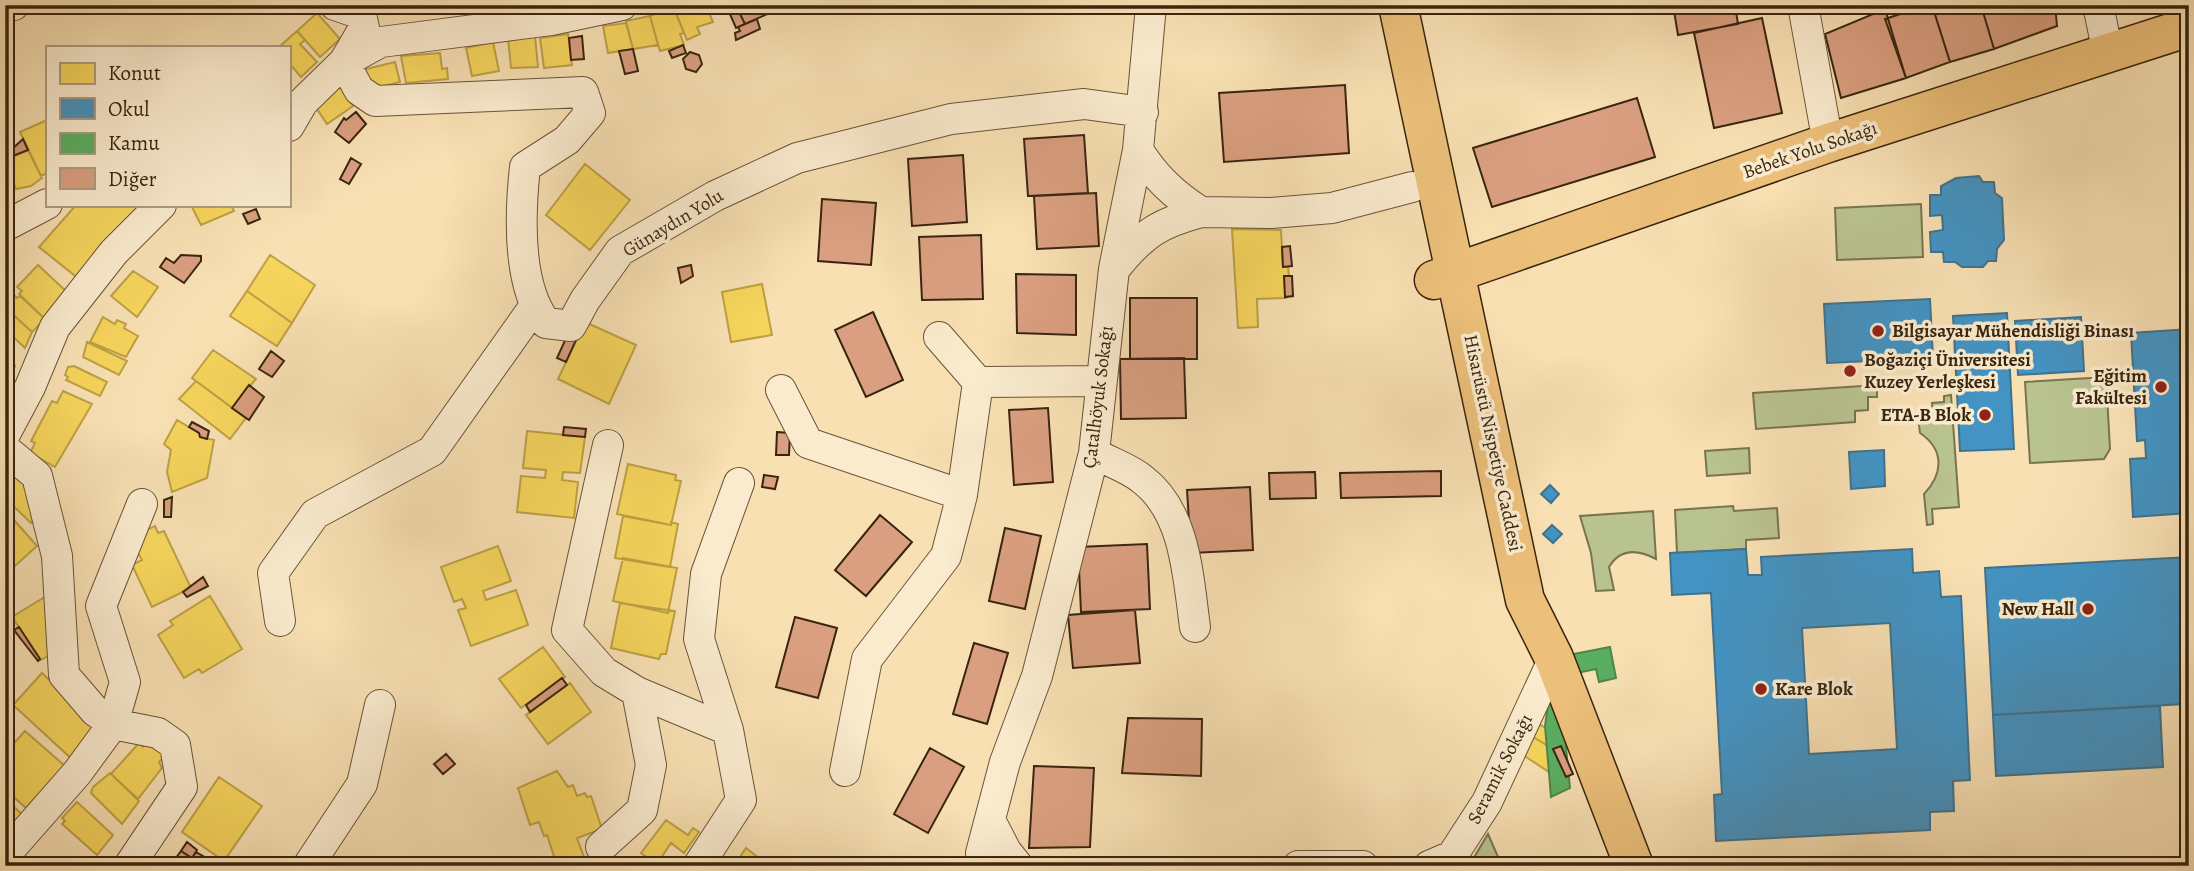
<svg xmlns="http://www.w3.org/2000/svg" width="2194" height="871" font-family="Alegreya,serif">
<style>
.green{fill:#b9c390;stroke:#797450;stroke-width:2}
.homes{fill:#f6d55c;stroke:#bda045;stroke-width:2}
.schools{fill:#4393c3;stroke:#40728d;stroke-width:2;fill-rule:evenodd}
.public{fill:#5aae61;stroke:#508548;stroke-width:2}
.building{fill:#da9f80;stroke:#39250f;stroke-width:2}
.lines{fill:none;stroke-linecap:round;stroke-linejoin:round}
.minor-casing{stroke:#695438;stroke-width:32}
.major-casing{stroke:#39250f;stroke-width:41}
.minor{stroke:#faebce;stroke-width:30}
.major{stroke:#ecc07a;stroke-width:38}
.poi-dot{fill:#8f2418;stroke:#faebce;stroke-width:2.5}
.labels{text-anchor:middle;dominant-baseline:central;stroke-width:7;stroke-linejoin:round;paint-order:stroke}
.street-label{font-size:19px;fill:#39250f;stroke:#faebce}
.poi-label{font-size:19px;font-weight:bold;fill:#39250f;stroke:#faebce;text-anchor:start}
</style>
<rect width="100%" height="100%" fill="#f8e0b3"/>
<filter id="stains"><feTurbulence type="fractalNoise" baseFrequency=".00286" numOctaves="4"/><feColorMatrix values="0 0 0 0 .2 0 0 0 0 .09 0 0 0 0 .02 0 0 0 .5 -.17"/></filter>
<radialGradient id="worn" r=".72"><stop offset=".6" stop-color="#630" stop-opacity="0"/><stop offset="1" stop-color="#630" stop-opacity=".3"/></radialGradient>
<!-- green -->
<path class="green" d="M1921,204L1923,257L1837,260L1835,208Z
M2106,377L2110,449L2104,459L2030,463L2025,382Z
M1877,385V397H1868V410L1855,411V422L1756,429L1753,393Z
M1951,395L1959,507L1932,509L1933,524L1927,525L1924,494C1943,474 1945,450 1920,433L1918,417L1933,416L1932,403L1944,402V396Z
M1749,448L1750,473L1707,476L1705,451Z
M1733,506L1734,511L1777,508L1779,538L1746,540V549L1677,553L1675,510Z
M1653,511L1656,559C1639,550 1621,547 1609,567L1614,590L1596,591L1591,553L1580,516Z
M1488,834L1502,866H1469Z"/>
<!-- homes -->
<path class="homes" d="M706,5L713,22L697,27L700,34L687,40L673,6Z
M673,6L684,33L680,34L684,45L660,51L650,16Z
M317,13L340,39L320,57L297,31Z
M650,16L658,45L633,49L626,21Z
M626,23L633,49L608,53L603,26Z
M297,31L305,40L300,44L317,62L301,77L289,63V47H279Z
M568,34L572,65L544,68L540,38Z
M535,36L538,67L511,68L508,38Z
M493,42L499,71L472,76L466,48Z
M440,53L442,69L447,68L448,79L406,83L401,56Z
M395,62L400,82L367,90L362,70Z
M340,84L353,106L327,124L313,103Z
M47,114V173L41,176L20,132L47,120Z
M28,150L42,178L31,186L16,189L5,160Z
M585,164L630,200L590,250L546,215Z
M76,205L141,207L79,279L39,247Z
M191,205H231L234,211L201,225Z
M1232,229L1281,230L1283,267H1288L1289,276H1284L1286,298L1257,299L1258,327L1238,328Z
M270,255L315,285L292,323L247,291Z
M38,265L68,293L45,319L19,294L22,291L17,287Z
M133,271L158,287L137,317L111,296Z
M762,284L772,335L731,342L722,292Z
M247,291L292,323L277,346L230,316Z
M14,295L17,298L20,296L45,319L32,332L5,307Z
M8,310L32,332L25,348L5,329V313Z
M103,317L115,324L117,320L126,324L124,328L138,336L126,357L90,342Z
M585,322L636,345L609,404L558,379Z
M87,342L127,361L119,375L83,357Z
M213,350L256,379L232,408L192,378Z
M5,355L15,366L9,381L5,379Z
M74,366L107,382L100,396L66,380L68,377L65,375L68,367Z
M196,381L246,418L230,439L179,399Z
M63,391L92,404L55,467L30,453L35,443L31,441L52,401L57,403Z
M177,420L199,433L200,437L214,440L207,478L172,492L167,472L171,450L164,444Z
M527,431L585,437L580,473L563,472L562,480L578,482L574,518L517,512L521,476L545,478L546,470L523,468Z
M628,464L676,475L675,480L681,481L671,525L617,514Z
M8,469L37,496L44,509L31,523L5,498V472Z
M7,512L37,546L5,575V513Z
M623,516L671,525V522L678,524L670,567L615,558Z
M155,526L158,533L164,531L191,588L152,607L132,565L142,560L134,546L142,532Z
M498,546L511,581L483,591L486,600L516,590L528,625L471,646L458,610L466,608L462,599L454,602L441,567Z
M623,558L677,568L668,613L613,601Z
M48,595L58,650L41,660L12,617Z
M210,596L242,649L202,673L199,669L184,678L158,635L173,625L170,621Z
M620,603L675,611L666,654H661L659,659L611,648Z
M543,647L565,677L521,708L499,679Z
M42,673L103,730L74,761L13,705Z
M570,683L591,712L548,744L526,715Z
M1534,721L1554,733L1559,746L1553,749L1530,735Z
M25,731L65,766L26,808L5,789V753Z
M1530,735L1553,749L1561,766L1555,776L1520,753Z
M152,737L168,753L159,762L162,768L138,799L111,774L139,743L143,747Z
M557,771L568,787L573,785L577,796L585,793L587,797L591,796L602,829L577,838L587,865L584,866H557L547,835L544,836L539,822L530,825L518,788Z
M110,773L139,801L122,824L91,793L93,787Z
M219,777L262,806L224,861L182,832Z
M5,799L23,815L5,835Z
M77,802L113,835L97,855L62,824L65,821L62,818Z
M666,820L688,835L693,828L699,832L684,853L671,843L657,864L641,853Z
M746,848L769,866H734Z"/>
<!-- schools -->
<path class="schools" d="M1979,176L1983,182H1994L1995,193L2002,198L2004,240L1997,249L1996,261H1988L1983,267H1962L1955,262H1944L1943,252H1931L1930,232L1943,230L1942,215L1930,216V195H1941V186L1956,178Z
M1930,299L1933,358L1827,363L1824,304Z
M2007,313L2014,449L1960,451L1953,316Z
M2081,317L2084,371L2018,375L2015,321Z
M2189,329V513L2133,517L2130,459L2146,458L2145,440L2137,441L2131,333Z
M1884,450L1885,486L1851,489L1849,452Z
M1550,485L1559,494L1551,503L1541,494Z
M1552,525L1562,534L1553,543L1543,534Z
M1746,549L1748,575H1762L1761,557L1912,549L1913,573L1939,571L1941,597L1961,596L1970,780L1953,781L1954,811L1930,812V830L1716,841L1714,795L1722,794L1711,593L1672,595L1670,553ZM1890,623L1897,749L1809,754L1802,628Z
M2189,557V650L2181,651L2184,704L1993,715L1985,568Z
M2160,706L2163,767L1996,776L1993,715Z"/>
<!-- public -->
<path class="public" d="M1610,647L1616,678L1599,682L1596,669L1572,674L1564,727L1570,788L1551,797L1545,726L1552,677L1543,660Z"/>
<!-- building -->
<path class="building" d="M741,5L743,11L739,12L745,24L736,28L729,12L731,6Z
M751,5H771L774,11L745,24L739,12Z
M1673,5H1735L1738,24L1678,35Z
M1928,5H1932L1950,62L1906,78L1885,19Z
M1932,5H1981L1994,49L1950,62Z
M1981,5H2055L2057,26L1994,49Z
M1885,9L1906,78L1841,98L1825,34Z
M1762,18L1782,113L1714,128L1694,33Z
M757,19L760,29L736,40L735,33L740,31L738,27Z
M582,36L584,59L571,60L569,38Z
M683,45L686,53L672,58L669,51Z
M633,49L638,71L625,74L619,51Z
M690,52L699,55L702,64L696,72L686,69L683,59Z
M1345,85L1349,153L1224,162L1219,93Z
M1637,98L1655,157L1492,207L1473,148Z
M356,112L366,124L349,143L335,132L344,118L346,120Z
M1084,135L1088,193L1028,196L1024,139Z
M23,139L28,150L13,156L10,151Z
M963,155L967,222L912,226L908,159Z
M351,158L361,164L349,184L340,179Z
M1096,193L1099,246L1037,249L1034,196Z
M822,199L876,203L871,265L818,261Z
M256,209L260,219L248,224L243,214Z
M981,235L983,299L922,300L919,237Z
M1290,246L1292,266L1283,267L1282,247Z
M181,255L201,256V261L184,283L160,267L166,258L174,263Z
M691,265L693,276L681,283L678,268Z
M1016,274L1076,275V335L1017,333Z
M1284,276H1292L1293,296L1285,297Z
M1130,298H1197V359H1130Z
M873,312L903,380L866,397L835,330Z
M573,323L582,327L566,362L557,358Z
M271,351L284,361L272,377L259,369Z
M1184,358L1186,418L1121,419L1120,359Z
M249,385L264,397L249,420L232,408Z
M1048,408L1053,482L1014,485L1009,410Z
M192,422L209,431L207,439L200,437L199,433L189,427Z
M564,427L586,429L585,437L563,435Z
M777,432L790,433L789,455H776Z
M1441,471V496L1341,498L1340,473Z
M1315,472L1316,498L1270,499L1269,473Z
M764,475L778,477L775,489L762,487Z
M1250,487L1253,550L1191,553L1187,490Z
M172,497L171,517H164V500Z
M880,515L912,542L866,596L835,570Z
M1005,528L1041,536L1025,609L989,601Z
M1147,544L1150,609L1081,612L1078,547Z
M203,577L208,586L187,597L183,592Z
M1135,610L1140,663L1073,668L1068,615Z
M795,617L837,628L818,698L776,687Z
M19,627L40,659L38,661L14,630Z
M974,643L1008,653L987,724L953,714Z
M562,678L567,685L530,712L526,705Z
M1128,718L1202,719L1201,776L1122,773Z
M1561,746L1573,774L1566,777L1553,749Z
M930,748L964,767L928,833L894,814Z
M446,754L455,764L443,774L434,764Z
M1034,766L1094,768L1090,847L1029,848Z
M187,842L197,850L192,858L181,851Z
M181,851L192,858L196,852L213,862L198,866L188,859L184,866H170Z"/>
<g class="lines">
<defs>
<path id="minor" d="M335,5L361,14L364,28L344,62L359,90L375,101L583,92L590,113L567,140L525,167C520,213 517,285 546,323L571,326L585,300L620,251L715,196L797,158L951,119L1084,104L1143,112
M1803,5L1828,143
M2098,5L2108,53
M5,7L14,5
M289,126L303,102L344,62L381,42L551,20L622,5
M1201,212L1271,213L1332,208L1412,187
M5,226L47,204
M1117,266C1144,233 1160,223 1201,212C1174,195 1155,177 1138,150
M939,337L978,382
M781,390L808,443L962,495
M5,434L30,387L55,327L114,252L161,205
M608,445L567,630L604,672L637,692L728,730
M5,449L37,476L57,556L64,675L95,711L113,724L158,733L175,745L182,787L129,866
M1094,453C1109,462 1129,468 1142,479C1186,512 1188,577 1195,627
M280,621L273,573L315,514L432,451L534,307
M845,771L867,659L946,556L962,495L978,382L1100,381
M990,820L1006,851L1018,866
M601,847L642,810L651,765L637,692
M5,855L77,773L113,724L125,682L101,606L142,504
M308,866L362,784L380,705
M698,866L741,800L728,730L699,639L706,574L739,483
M986,866L981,853L1005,762L1037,676L1094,453L1114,269L1138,150L1151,5
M1298,866H1363
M1429,866L1452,856L1487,802L1554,658"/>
<path id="major" d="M1398,5L1525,600L1554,658L1634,866
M1434,280L1828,143L2189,27"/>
</defs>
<!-- minor casing -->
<use href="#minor" class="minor-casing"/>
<!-- major casing -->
<use href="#major" class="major-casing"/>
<!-- minor -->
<use href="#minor" class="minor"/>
<!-- major -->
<use href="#major" class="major"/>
</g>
<!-- markers -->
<g class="poi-dot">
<circle cx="1878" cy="331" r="7"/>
<circle cx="1850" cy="371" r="7"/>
<circle cx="2161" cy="387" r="7"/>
<circle cx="1985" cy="415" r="7"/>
<circle cx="2088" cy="609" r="7"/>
<circle cx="1761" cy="689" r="7"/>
</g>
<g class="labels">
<!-- street labels -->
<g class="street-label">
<text transform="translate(1810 150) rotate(-19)">Bebek Yolu Sokağı</text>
<text transform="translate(673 223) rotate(-31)">Günaydın Yolu</text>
<text transform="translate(1098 397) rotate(-83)">Çatalhöyuk Sokağı</text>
<text transform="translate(1493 443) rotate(78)">Hisarüstü Nispetiye Caddesi</text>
<text transform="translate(1500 769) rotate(-63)">Seramik Sokağı</text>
</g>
<!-- poi labels -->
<g class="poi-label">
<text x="1892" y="331">Bilgisayar Mühendisliği Binası</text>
<text x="1864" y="360">Boğaziçi Üniversitesi<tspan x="1864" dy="22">Kuzey Yerleşkesi</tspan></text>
<text x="2147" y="376" text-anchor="end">Eğitim<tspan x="2147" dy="22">Fakültesi</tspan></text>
<text x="1971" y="415" text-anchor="end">ETA-B Blok</text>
<text x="2074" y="609" text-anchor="end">New Hall</text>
<text x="1775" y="689">Kare Blok</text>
</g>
</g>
<!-- margin -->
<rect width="2194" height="871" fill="none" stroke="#f8e0b3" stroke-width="28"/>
<rect x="7" y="7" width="2180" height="857" fill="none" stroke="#39250f" stroke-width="3.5"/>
<rect x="14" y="14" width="2166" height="843" fill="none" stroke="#39250f" stroke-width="2"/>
<!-- legend -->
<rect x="46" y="46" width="245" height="161" fill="#faebce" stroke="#ad9c82" stroke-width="2"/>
<rect x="60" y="63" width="35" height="21" fill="#f6d55c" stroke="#ad9c82" stroke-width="2"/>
<text x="108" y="80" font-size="21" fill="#39250f">Konut</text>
<rect x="60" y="98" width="35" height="21" fill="#4393c3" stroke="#ad9c82" stroke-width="2"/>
<text x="108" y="116" font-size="21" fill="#39250f">Okul</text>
<rect x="60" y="133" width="35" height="21" fill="#5aae61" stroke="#ad9c82" stroke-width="2"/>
<text x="108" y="150" font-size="21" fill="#39250f">Kamu</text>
<rect x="60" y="168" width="35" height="21" fill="#da9f80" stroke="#ad9c82" stroke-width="2"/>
<text x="108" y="186" font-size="21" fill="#39250f">Diğer</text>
<rect width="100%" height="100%" filter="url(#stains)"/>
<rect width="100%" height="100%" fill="url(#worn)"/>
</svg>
